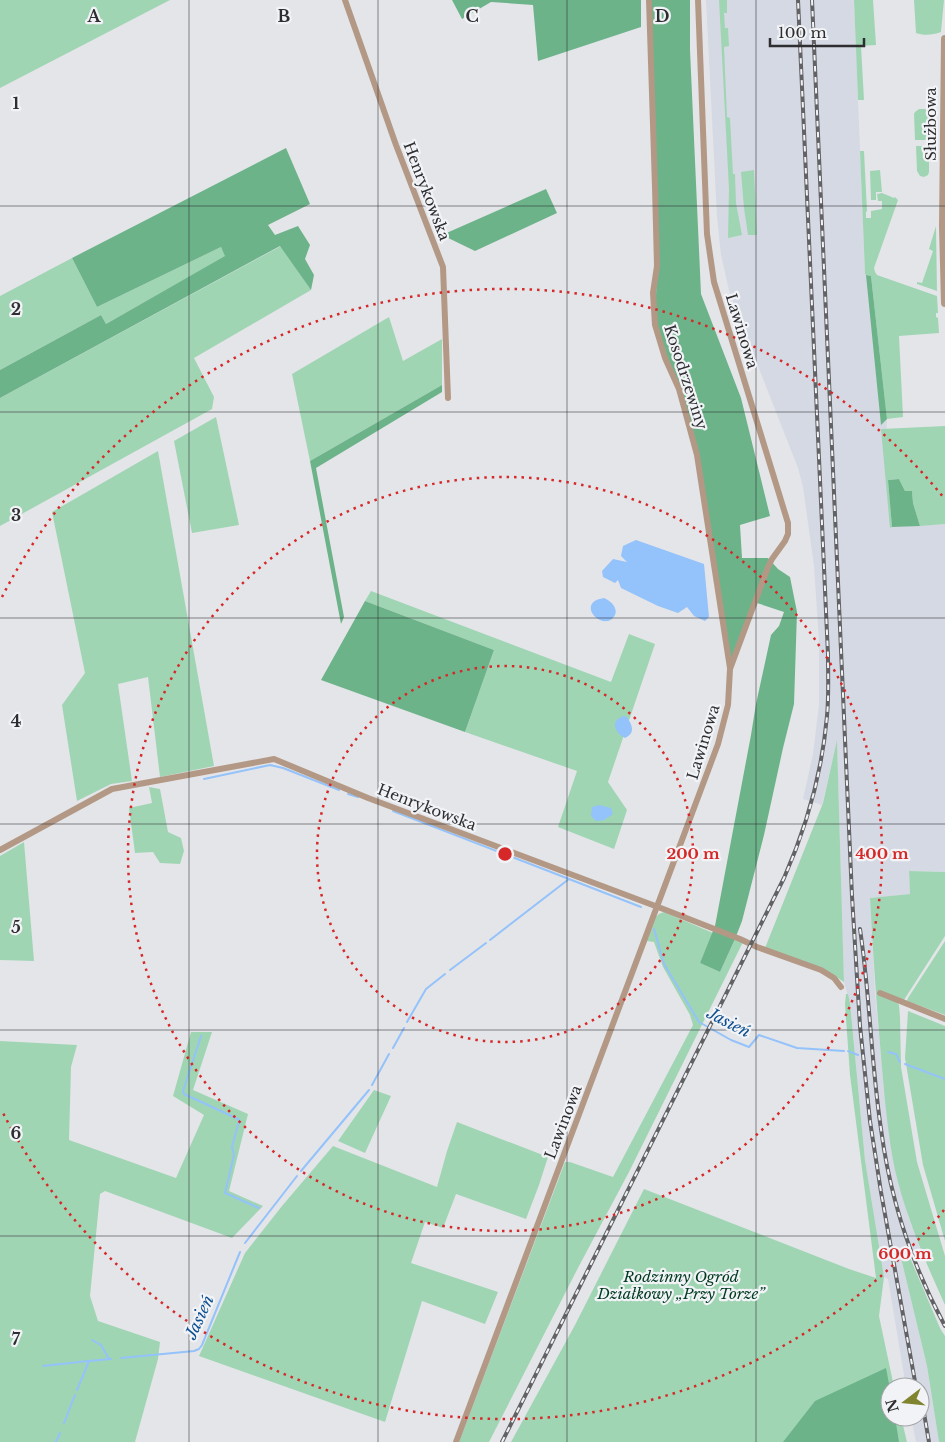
<svg xmlns="http://www.w3.org/2000/svg" width="945" height="1442" font-family="'Libre Baskerville',serif">
<style>
.built{fill:#d5d9e3}
.green{fill:#a0d5b4}
.forest{fill:#6cb389}
.water{fill:#94c2fa}
.lines{fill:none;stroke-linecap:round;stroke-linejoin:round}
.stream{stroke:#94c2fa;stroke-width:2}
.minor{stroke:#b39985;stroke-width:6}
.tertiary{stroke:#b39985;stroke-width:8}
.rail-casing{stroke:#626265;stroke-width:4}
.rail{stroke:#f1f3f6;stroke-width:2;stroke-dasharray:5.5;stroke-linecap:butt}
.grid{fill:none;stroke:#2e2e30;stroke-width:1;stroke-opacity:0.55}
.ring{fill:none;stroke:#d62828;stroke-width:2.5;stroke-dasharray:2.5 5}
.labels{text-anchor:middle;dominant-baseline:central;stroke-width:4.5;stroke-linejoin:round;paint-order:stroke}
.street-label{font-size:15px;fill:#2e2e30;stroke:#f1f3f6}
.park-label{font-size:15px;font-style:italic;fill:#003a20;stroke:#f1f3f6}
.water-label{font-size:16px;font-style:italic;fill:#0e4f90;stroke:#f1f3f6}
.grid-label{font-size:16px;text-anchor:middle;font-weight:bold;fill:#2e2e30;stroke:#f1f3f6;stroke-width:4.5;stroke-linejoin:round;paint-order:stroke}
.centre{fill:#d62828;stroke:#f1f3f6;stroke-width:2.5}
.ring-label{font-size:15px;text-anchor:middle;font-weight:bold;fill:#d62828;stroke:#f1f3f6;stroke-width:4.5;stroke-linejoin:round;paint-order:stroke}
</style>
<rect width="100%" height="100%" fill="#e4e5e9"/>
<!-- built -->
<path class="built" d="M706,0H854L865,274L870,278L887,419L886,438L892,527L945,524V872L909,871L910,894L870,898L875,992L884,1090L908,1216L920,1248L901,1258L927,1366L939,1442H916L911,1417H920V1387H906L888,1279L884,1277L865,1160L850,1003L844,982L837,742L822,805L803,799L813,754L819,705V641L814,566L803,487L798,468L736,310L729,290L721,255L717,217Z"/>
<!-- green -->
<path class="green" d="M0,0H170L0,88Z
M719,0H727V13H724L725,28H728L729,46L724,47L727,117L730,118L733,174H735L736,203L742,235L728,238L729,189Z
M854,0H873L876,45L861,46L864,100H858Z
M914,0H944L941,32C933,35 924,36 916,33Z
M919,109H925L929,112V140H915L914,114L915,112Z
M916,146H929V172L928,175L924,177L920,176L917,171Z
M860,151H864L867,211L866,212V218H871V211L882,209V201H878L877,194L882,193L894,198L895,197L898,200L874,268L875,272L877,275L937,296L938,313H936V317L938,318L939,333L899,336L903,417L887,419L871,276L866,275L865,274Z
M754,170L757,235H748L744,208L741,172Z
M880,170L882,192H876V200H871L870,171Z
M936,226L937,291L917,284V282L922,283L933,251L929,249Z
M281,246L311,290L194,358L214,397L212,409L0,526V398Z
M221,247L226,256L106,324L101,315L0,370V296L72,258L97,307Z
M389,317L403,361L442,339V385L310,461L292,374Z
M216,417L239,525L192,533L174,441Z
M945,426V524L920,526L913,503L912,491H905L899,479L888,480L892,527L890,528L881,429Z
M158,451L214,766L160,777L148,677L118,684L132,781L111,784L77,801L62,705L85,673L52,512Z
M371,591L611,682L629,634L655,644L608,782L627,810L614,849L558,827L577,771L465,732L494,650L365,601Z
M837,740L844,982L822,968L765,948L823,803Z
M149,787L160,789L168,832L181,838L184,851L180,864L160,863L153,852L135,853L129,808L152,803Z
M24,842L34,961L0,960V856Z
M909,871L945,872V936L902,1003L896,1001L899,1005L900,1017L901,1067L917,1162L945,1256V1305C925,1261 906,1217 895,1170C888,1136 885,1102 882,1068C877,1012 873,955 870,898L910,894Z
M664,912L713,933L700,963L720,972L735,939L743,942L629,1172L579,1266L489,1442H459L565,1162H570L613,1177L693,1025L690,1015L663,967L654,942L647,941L656,917L659,914Z
M945,941V1015L907,1001L908,998Z
M846,994H848L850,1003L865,1160L884,1277L879,1316L894,1387H890V1417H901L907,1442H511L575,1325L644,1189L849,1269L876,1278L850,1075L845,1004Z
M908,1011L945,1026V1241L923,1165L905,1058Z
M191,1032H212L193,1090L248,1114L229,1191L263,1206L232,1238L105,1191L100,1194L90,1296L98,1321L160,1342L158,1359L135,1442H0V1041L77,1045L71,1067L69,1140L176,1178L204,1115L173,1096Z
M374,1090L391,1096L365,1153L338,1141Z
M457,1122L548,1157L539,1185L526,1219L456,1194L443,1228L425,1222L411,1263L498,1292L485,1324L422,1301L385,1422L199,1356L245,1253L282,1206L333,1146L437,1187L447,1151Z
M908,1253L940,1328L945,1336V1442H939L927,1366L901,1258Z"/>
<!-- forest -->
<path class="forest" d="M452,0H641V27L538,61L533,5L491,2L462,19Z
M649,0H690V50L701,294L741,398L770,516L740,525L742,558H768L778,569L790,577L797,612L794,704L783,748L764,835L742,921L735,939L720,972L700,963L715,926L751,735L756,704L771,635L779,626L784,612L754,602L730,669L697,455L679,389L655,325L657,266Z
M286,148L310,204L268,225L275,235L298,226L310,245L305,259L314,275L311,290L280,246L0,398V370L101,315L106,324L225,256L221,247L97,307L72,258Z
M546,189L557,213L475,251L442,235Z
M866,275L871,276L887,419L881,425Z
M442,385V392L316,468L344,617L341,624L310,461Z
M899,479L905,491H912L913,503L920,526L892,527L888,480Z
M365,601L494,650L465,732L321,680Z
M886,1368L890,1389V1417H895L899,1442H783L815,1401Z"/>
<!-- water -->
<path class="water" d="M636,540L704,564L709,617L705,621L694,616L687,607L678,613L658,606L621,588L618,580L615,583L603,577L602,571L613,559L627,562L621,556L623,546Z
M604,598C612,601 621,611 612,619C599,629 576,602 604,598Z
M624,716L627,717C632,725 636,733 625,738C615,733 609,721 624,716Z
M599,805L611,808L613,814L604,820L596,821L591,816L592,807Z"/>
<g class="lines">
<!-- stream -->
<path class="stream" d="M204,779L270,765L283,768L339,790
M348,794L358,797
M393,811L569,879
M654,929L664,964L699,1022L731,1040L749,1047L759,1035L797,1048L844,1051
M490,940L569,879L641,907
M450,970L486,943
M407,1022L426,989L445,974
M201,1036L183,1091L184,1094L238,1119L239,1121L232,1147L234,1155L225,1193L259,1208
M393,1048L404,1028
M848,1051L858,1055
M888,1052L896,1054L900,1062
M905,1064L945,1079
M372,1085L389,1054
M301,1171L369,1090
M245,1243L297,1176
M92,1340L101,1345L109,1359
M121,1358L194,1351L199,1349L202,1345L240,1252
M43,1366L88,1361
M77,1390L89,1361L111,1359
M64,1423L75,1395
M56,1442L60,1433"/>
<!-- minor -->
<path class="minor" d="M345,0L396,145L443,267L448,398
M649,0L655,187L657,266L653,293L655,325L665,358L679,389L697,455L730,668
M0,850L112,789L274,759L368,798L666,910L740,939L757,947L821,970L834,978L841,987
M880,993L945,1019
M456,1442L718,744L728,705L730,669L768,567L772,559L785,541L788,534V523L714,282L707,234L698,0"/>
<!-- tertiary -->
<path class="tertiary" d="M945,39L943,226L945,303"/>
<defs>
<path id="rail" d="M812,0L852,896L860,1026L870,1121L881,1192L916,1387
M860,929C870,995 871,1063 881,1129C890,1198 912,1265 945,1326
M920,1390L929,1442
M502,1442L784,878C807,826 822,773 827,716C829,695 828,675 828,655L798,0"/>
</defs>
<!-- rail casing -->
<use href="#rail" class="rail-casing"/>
<!-- rail -->
<use href="#rail" class="rail"/>
</g>
<!-- grid -->
<path class="grid" d="M189,0V1442M378,0V1442M567,0V1442M756,0V1442M0,206H945M0,412H945M0,618H945M0,824H945M0,1030H945M0,1236H945"/>
<!-- distance rings -->
<g class="ring">
<circle cx="505" cy="854" r="188"/>
<circle cx="505" cy="854" r="377"/>
<path d="M944 1210A565 565 0 0 1 2 1111M2 597A565 565 0 0 1 944 498"/>
</g>
<g class="labels">
<!-- street labels -->
<g class="street-label">
<text transform="translate(930 124) rotate(-90)">Służbowa</text>
<text transform="translate(427 191) rotate(69)">Henrykowska</text>
<text transform="translate(742 331) rotate(73)">Lawinowa</text>
<text transform="translate(686 377) rotate(72)">Kosodrzewiny</text>
<text transform="translate(703 742) rotate(-73)">Lawinowa</text>
<text transform="translate(427 807) rotate(21)">Henrykowska</text>
<text transform="translate(563 1122) rotate(-69)">Lawinowa</text>
</g>
<!-- park labels -->
<g class="park-label">
<text x="681" y="1276">Rodzinny Ogród<tspan x="681" dy="17">Działkowy „Przy Torze”</tspan></text>
</g>
<!-- water labels -->
<g class="water-label">
<text transform="translate(729 1022) rotate(27)">Jasień</text>
<text transform="translate(199 1317) rotate(-65)">Jasień</text>
</g>
</g>
<g class="grid-label">
<text x="94" y="22">A</text>
<text x="284" y="22">B</text>
<text x="472" y="22">C</text>
<text x="662" y="22">D</text>
<text x="16" y="109">1</text>
<text x="16" y="315">2</text>
<text x="16" y="521">3</text>
<text x="16" y="727">4</text>
<text x="16" y="933">5</text>
<text x="16" y="1139">6</text>
<text x="16" y="1345">7</text>
</g>
<circle cx="505" cy="854" r="8" class="centre"/>
<g class="ring-label">
<text x="693" y="859">200 m</text>
<text x="882" y="859">400 m</text>
<text x="905" y="1259">600 m</text>
</g>
<!-- north arrow -->
<g transform="translate(905 1402) rotate(254)"><circle r="24" fill="#f1f3f6" stroke="#a3a4a7"/>
<path d="M0-4L9 19L0 12L-9 19Z" fill="#81842e"/>
<text y="-8" font-size="14" font-weight="bold" text-anchor="middle" fill="#2e2e30">N</text>
</g>
<!-- scale -->
<path d="M770 38v8h94v-8" fill="none" stroke="#2e2e30" stroke-width="2.5"/>
<text x="778" y="38" font-size="15" fill="#2e2e30" stroke="#f1f3f6" stroke-width="4" paint-order="stroke">100 m</text>
</svg>
